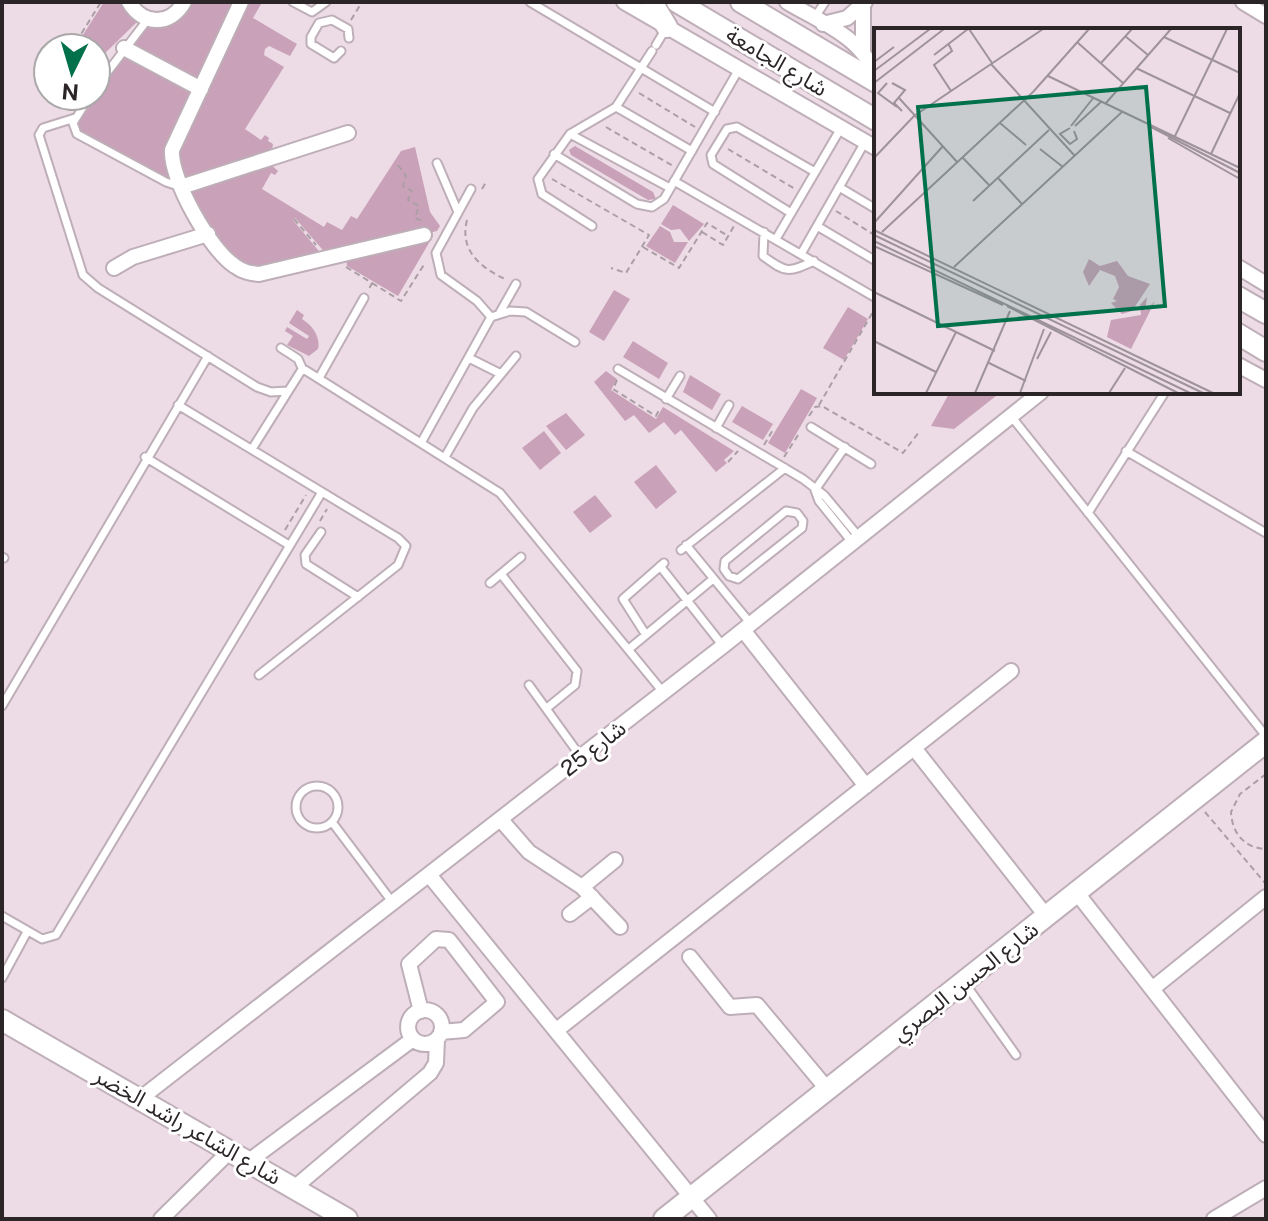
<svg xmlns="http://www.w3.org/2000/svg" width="1268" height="1221" font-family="'Public Sans','Noto Sans Arabic',sans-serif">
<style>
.green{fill:#c9a1b9}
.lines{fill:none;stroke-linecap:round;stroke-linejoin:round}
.lane-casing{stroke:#beaeb7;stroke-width:11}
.street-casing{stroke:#beaeb7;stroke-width:18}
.secondary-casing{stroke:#beaeb7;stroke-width:24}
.path{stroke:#ab9ea5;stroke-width:2;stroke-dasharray:6 4;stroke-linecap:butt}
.lane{stroke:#fff;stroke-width:7}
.street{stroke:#fff;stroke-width:14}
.secondary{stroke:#fff;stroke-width:20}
.labels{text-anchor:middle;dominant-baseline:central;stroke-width:6;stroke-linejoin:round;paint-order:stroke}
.street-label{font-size:22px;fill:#2b2528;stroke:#fff}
.inset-road{fill:none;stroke:#9f939a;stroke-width:2}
.view{fill:#00714b;fill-opacity:0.15;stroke:#00714b;stroke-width:4}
.inset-edge{fill:none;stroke:#2b2528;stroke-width:4}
</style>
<rect width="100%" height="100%" fill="#eddce6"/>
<!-- green -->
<path class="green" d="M104,2H127L141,18L99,59L96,58V48L79,41Z
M186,2H239L199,81L133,50L132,43L152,21Z
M244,2L261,4L253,18L297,44L290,56L269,46L265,49L264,55L284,67L245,129L261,140L265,135L269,138L268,141L273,144L271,155L184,182L176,147Z
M126,52L194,93L168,181L75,128Z
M575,146L653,192L656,199L648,200L571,155L569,150Z
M415,147L430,212L440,226L437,231L328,256L295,218L293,220L323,256L252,271L217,244L189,191L268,162L278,171L275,175L271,173L262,189L324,227L327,222L342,230L351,216L357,219L401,151Z
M673,205L704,224L689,241L680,229L671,230L661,224Z
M660,226L670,232L674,242H688L675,263L646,246Z
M433,236L398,296L347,266L346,256Z
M614,290L630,299L604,341L589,332Z
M848,307L868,319L844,360L823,348Z
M297,310L304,315L302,319C312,325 321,337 318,349L309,356L287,345L293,336L285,331L287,327L307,339L309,336L289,323Z
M633,341L668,363L659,379L623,357Z
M606,371L617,379L611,390L656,419L663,407L734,451L724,460L727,463L716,472L681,430L675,435L664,422L649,433L634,415L625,421L594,382Z
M690,375L721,394L712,410L683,392Z
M801,389L817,398L785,453L768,443Z
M950,392H1001L954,429L931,426Z
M742,406L773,424L763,440L732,422Z
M566,413L585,435L566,450L546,426Z
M544,431L561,453L540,470L522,448Z
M656,465L677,492L656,509L634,482Z
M595,495L612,516L590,533L573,512Z"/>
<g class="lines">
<defs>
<path id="lane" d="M293,2L312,12L326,2
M530,2L715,112
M815,17L825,2
M656,45L665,30
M341,51L334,58L311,44V37L319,23L332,20L348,29L349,38
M96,65L106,72
M96,87L148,19
M90,96L73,123L77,134L166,182L181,187
M616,107L692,151
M75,118L43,128L39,135L83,275L98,288L257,387L271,392L287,391
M570,134L670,188
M554,154L637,204L652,207L664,199L739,69
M437,163L458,212
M674,181L876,298
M839,187L876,209
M471,189L436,253L441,275L477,301L491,317L510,311L526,312L575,342
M791,213L713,164L711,155L727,129L737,127L815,172
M592,226L542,194L538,179L570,134L616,107L652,51
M817,226L876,261
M764,232L763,256C786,273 788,273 814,261
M776,239L841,128
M801,254L865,142
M499,314L516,284
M281,348L298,359L303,370
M469,358L501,374
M618,369L803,479L824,495L859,537
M319,378L364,298
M666,399L680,376
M178,405L398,538L406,546L398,565L259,675
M1011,416L1266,736
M811,427L871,464
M716,428L729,405
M421,443L491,317
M252,449L301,371L305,370L500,493L663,692
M1126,451L1266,533
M145,457L289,545
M445,457L473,408L516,356
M815,490L819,501L852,542
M815,490L845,447
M786,511L797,513L803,521L802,528L738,579L729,576L724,569L725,561Z
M1088,513L1165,392
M321,532L305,555L306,564L358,597
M686,545L751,624
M681,550L785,468
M2,557L4,558
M660,566L723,646
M501,574L577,671L575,685L547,708
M490,583L521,557
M646,635L623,599L664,563
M629,649L713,579
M529,685L581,757
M2,706L208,356
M296 807a21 21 0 1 1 42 0a21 21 0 1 1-42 0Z
M332,822L393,903
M2,916L42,939L56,935L322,492
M2,978L27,932
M964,982L1016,1055"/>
<path id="street" d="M129,2C143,26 171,26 184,2
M241,2L172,150C170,179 210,250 235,266C243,272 250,273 259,274L424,235
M624,2L876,148
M787,2C820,22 868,39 876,81
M1243,2L1266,16
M823,24L847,18L865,2
M124,48L201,89
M863,50V6
M181,187L348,133
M1238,267L1266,284
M114,268L133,257L208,234
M1238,365L1266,380
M743,630L866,786
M914,748L1047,917
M501,820L529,852L582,887L620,927
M430,876L709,1219
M582,887L615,860
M1077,893L1266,1135
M570,914L592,897
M690,957L730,1007L757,1005L828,1090
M1152,989L1266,897
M408 1027a17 17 0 1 1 34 0a17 17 0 1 1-34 0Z
M421,1011L409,964L436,939L449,940L497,1002L464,1030L441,1032
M558,1029L1011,671
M141,1098L723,646L1041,392
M249,1161L413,1039
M294,1188L430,1073L436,1063L437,1039
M161,1219L231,1150
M1214,1219L1266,1188"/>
<path id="secondary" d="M652,2L667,27
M677,2L876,120
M741,2L876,82
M1238,297L1266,313
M1238,334L1266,351
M2,1020L347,1219
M664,1219L1266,742"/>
</defs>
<!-- lane casing -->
<use href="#lane" class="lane-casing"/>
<!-- street casing -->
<use href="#street" class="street-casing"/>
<!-- secondary casing -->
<use href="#secondary" class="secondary-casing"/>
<!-- path -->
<path class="path" d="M351,20L362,2
M88,48L78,39L101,2
M639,93L695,127
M606,127L673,166
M728,149L795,189
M398,165L406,176L403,186L412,191L408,200L419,206L415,218L423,221
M552,179L649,235L626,273L611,268
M482,189L486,182
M836,211L876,236
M294,219L316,245
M467,220C459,251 481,268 507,280
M702,232L723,245L734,226
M643,247L679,268L707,223L728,236
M346,267L372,283L369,289
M372,283L401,301L425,263
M617,380L613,389L656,416L660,408
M819,405L874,310
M809,416L815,407L822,406L903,453L919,432
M764,445L774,428
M784,457L800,432
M728,462L738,451
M320,521L327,509
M285,530L306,495
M1266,774L1240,794L1231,812C1232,833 1244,848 1266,849
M1205,812L1265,883"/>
<!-- lane -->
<use href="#lane" class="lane"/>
<!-- street -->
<use href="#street" class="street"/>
<!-- secondary -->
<use href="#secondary" class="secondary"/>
</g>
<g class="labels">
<!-- street labels -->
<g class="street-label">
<text transform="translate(777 61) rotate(31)">شارع الجامعة</text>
<text transform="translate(593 748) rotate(-38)">شارع 25</text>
<text transform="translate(965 981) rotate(-38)">شارع الحسن البصري</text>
<text transform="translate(188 1126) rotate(30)">شارع الشاعر راشد الخضر</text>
</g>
</g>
<!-- overview -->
<g transform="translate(874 28)">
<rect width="366" height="366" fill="#eddce6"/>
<path d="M215,231L226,238L243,233L254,248L276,256L258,283L248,286L237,275L243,273L239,271L245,259L241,248L226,242L215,258L209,244ZM273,269L271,283L281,273L257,321L233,309L237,292L267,287L266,277Z" fill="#c9a1b9"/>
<path class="inset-road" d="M95,1L118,35M251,8L274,27M290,9L366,45M203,14L249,55M74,15L78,23L60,37L77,63M60,27L94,1M0,34L20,19M227,35L258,1M117,36L200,127M262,40L356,85M0,43L56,1M174,48L366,140M0,55L70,1M13,55L4,65L23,79M18,55L31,62L20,75L28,83M25,70L84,135M232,75L297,1M126,95L152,117M197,98L220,69M201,98L228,73M277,99L366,145M196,100L186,106L196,116L203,111L200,103M301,108L353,1M294,110L366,151M166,121L189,139M337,126L366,65M0,130L40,88L169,1M89,130L116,158M124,150L148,176M99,173L175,102M0,195L69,118M0,202L339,365M8,204L159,64L215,1M0,207L329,365M0,213L316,365M0,218L129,277M80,239L249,83M0,264L121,323M133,278L304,365M0,313L62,344M163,331L177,304M115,335L152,353M52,365L82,304M101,365L136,283M146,365L170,301M235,365L251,340"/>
<path class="view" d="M272,59L291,278L64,298L44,79Z"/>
<rect width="366" height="366" class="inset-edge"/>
</g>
<!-- border -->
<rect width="1268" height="1221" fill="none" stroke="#2b2528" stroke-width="8"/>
<!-- north arrow -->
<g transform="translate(72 72) rotate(185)"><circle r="38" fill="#ffffff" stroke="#aaa8a9" stroke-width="2"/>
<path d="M0-6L14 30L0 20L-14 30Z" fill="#00714b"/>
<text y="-12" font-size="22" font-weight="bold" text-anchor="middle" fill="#2b2528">N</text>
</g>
</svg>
